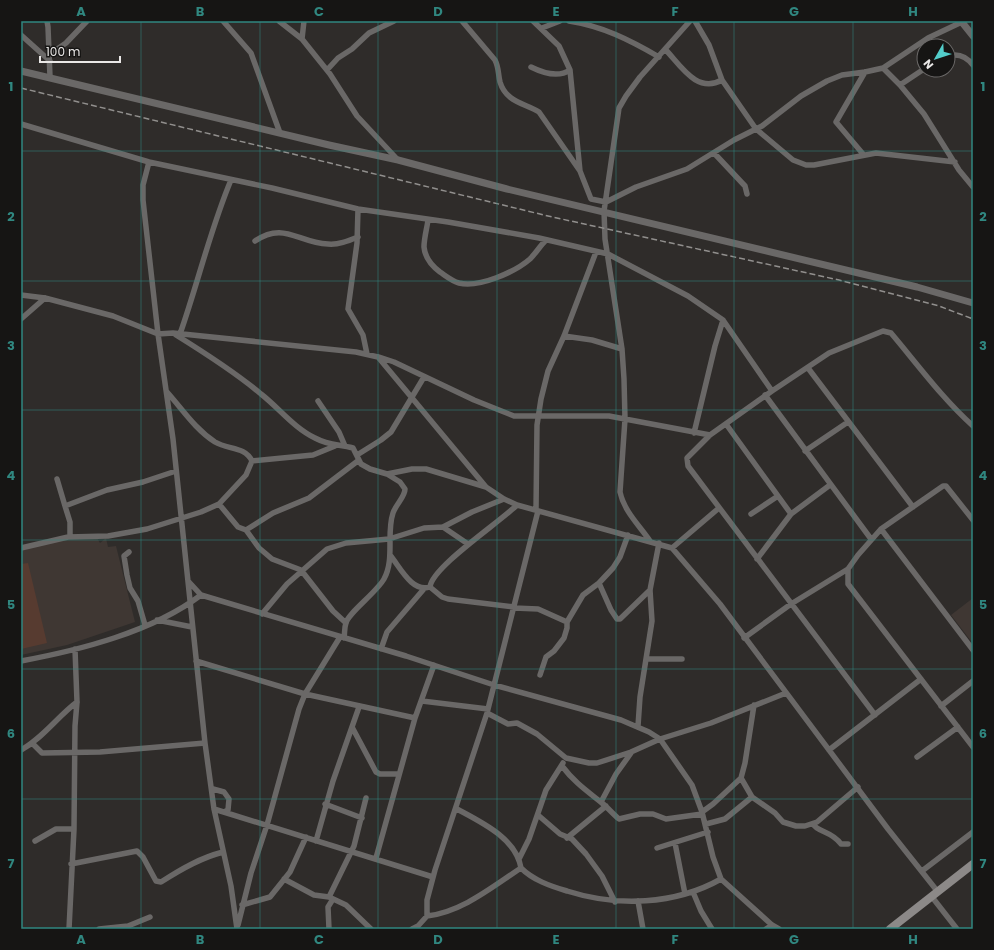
<svg xmlns="http://www.w3.org/2000/svg" width="994" height="950" font-family="Poppins,sans-serif">
<style>
.built{fill:#3f3733}
.green{fill:#573b30}
.lines{fill:none;stroke-linecap:round;stroke-linejoin:round}
.minor{stroke:#6a6867;stroke-width:5.5}
.tertiary{stroke:#6a6867;stroke-width:7}
.secondary{stroke:#8c8988;stroke-width:8}
.rail{stroke:#918f8d;stroke-width:1.5;stroke-dasharray:6 3;stroke-linecap:butt}
.grid{fill:none;stroke:#308780;stroke-width:1;stroke-opacity:0.55}
.neatline{fill:none;stroke:#308780;stroke-width:1.5}
.grid-label{font-size:13px;text-anchor:middle;font-weight:bold;fill:#308780}
</style>
<rect width="100%" height="100%" fill="#2f2c2a"/>
<!-- built -->
<path class="built" d="M96,536L100,543L106,538L108,547L116,546L135,622L67,645L21,655V548L70,537Z
M973,598V640L971,641L951,615Z"/>
<!-- green -->
<path class="green" d="M28,563L47,643L21,649V564Z"/>
<g class="lines">
<!-- minor -->
<path class="minor" d="M47,21L48,27L50,77
M223,21L251,53L280,133
M279,21L302,39L330,74L357,116L398,160
M462,21L495,60C499,68 498,74 500,82C506,102 524,103 539,112L580,171
M533,21L559,46L570,70L580,171L591,199L606,202L636,187L687,169L734,140L762,126L801,96L827,81L842,75L865,72L883,68L900,85L924,69
M569,21C602,26 630,40 659,57
M695,21L709,45L722,80L756,129L793,160L806,165H814L876,153L955,162
M542,28L560,21
M21,35L50,61
M302,39L304,21
M665,49C681,66 697,94 722,80
M50,54L66,43L87,21
M948,56C958,53 966,56 973,65
M531,67C543,73 558,78 570,70
M883,68L928,38L964,21
M327,70L338,58L352,49L369,33L394,21
M900,85L924,114L959,170L973,187
M21,124L149,162L272,188L358,209L448,222L539,238L608,254L688,296L723,320L772,391
M714,153L745,186L747,194
M863,154L836,122L865,72
M149,162L143,185V200L158,334L173,439L205,743L214,809L231,886L237,929
M358,209L357,243L348,309L363,335L367,354
M428,220C427,228 424,238 424,247C425,258 432,266 440,272C446,276 452,281 459,283C479,288 515,272 530,259C536,253 540,246 546,240
M255,241C284,221 298,243 328,244C338,245 348,241 358,237
M21,295L45,298L113,316L158,334L173,333L356,352L378,357L486,487L504,499L517,505L672,548L720,604L888,829L938,892
M21,319L45,298
M180,334C198,283 210,230 231,180
M176,335C205,353 235,372 261,394C279,408 294,428 315,438C330,446 339,444 353,448L361,464L370,469L387,474L412,469H426L486,487
M564,336L592,340L622,349
M379,357L394,362L474,400L514,416H609L710,435
M808,368L913,507
M765,395L871,539
M318,401L339,432L345,446
M726,424L791,514
M694,433L715,346L723,320
M805,451L848,422
M357,455L381,440L391,432L424,377
M252,461L313,455L335,446
M57,479L65,506L107,490L143,482L176,471
M219,504L238,527L246,530L259,548L265,553L272,559L301,570L333,611L346,623
M65,506L70,522V537
M536,510L537,425L541,399L548,371L564,336L596,252
M751,514L778,496
M443,527L468,544
M881,529L973,650
M246,530L273,513L309,498L359,460
M650,541C639,525 624,511 620,492L625,419L624,379L622,349L605,239L604,211L619,108L626,96L640,77L690,21
M21,548L68,537L108,536L147,529L201,512L219,504L246,475L252,461C245,446 228,450 215,442C195,429 183,410 167,392
M672,548L719,508
M129,552L124,556L127,575L130,588L138,601L145,625
M390,555C400,567 412,593 430,587L442,597L448,599L514,607
M757,559L791,514L830,485
M848,569V584L973,747
M189,582L201,595L406,656L494,685L621,720L649,732L660,739L692,785L702,812L713,857L721,879L772,925L779,929
M599,583L611,610L617,619H620L650,590
M430,587C432,567 500,522 517,505
M514,608L538,609L567,622
M262,614L287,584L327,549L346,543L389,539L424,528L443,527L472,512L504,499
M157,620L192,627
M344,638C345,633 344,628 346,623C348,613 376,593 384,579C395,559 386,534 393,513C396,504 405,497 405,489L400,482L387,474
M744,638L791,604L848,569L858,555L881,529L943,486H946L973,520
M381,649L387,632L423,590
M646,659H682
M21,661C80,650 152,632 201,595
M196,661L305,694L415,718
M540,675L546,657L554,651L564,638L567,628V622L583,595L599,583L613,568L620,557L628,535
M422,701L488,709
M941,706L973,681
M487,713L508,724L517,723L537,734L566,758L589,763H597L631,752L660,739L711,723L786,693
M875,715L691,470L688,466L687,458L710,435L772,391L829,353L883,331L891,333C918,365 942,398 973,426
M638,726L640,697L652,621L650,590L659,543
M352,727L376,772L380,774H399
M32,743L42,753L100,752L205,743
M21,750C43,738 58,716 77,702
M829,750L921,679
M917,757L958,727
M562,766C574,782 587,791 602,803C608,808 613,814 619,819L640,814H653L666,819L702,814
M741,778L752,797L775,813L783,822L796,826H805L817,822L858,787
M213,789L224,792L229,799L228,810L224,812
M601,802L616,774L631,753
M325,804L362,818
M214,809L433,877
M457,809C481,822 516,838 521,868
M702,812L713,804L741,778L745,763L754,705
M538,815L560,834L572,839L586,854L602,876L615,902
M706,824L725,819L752,797
M813,824C817,832 832,831 841,844H848
M567,838L606,806
M35,841L56,829H74
M316,841L333,781L359,707
M675,843L685,894
M657,848L708,832
M376,858L415,718L434,665
M519,859L529,839L546,790L563,763
M71,864L137,851L143,857L156,881L161,882C181,869 200,858 223,852
M922,871L973,832
M284,879L314,895L329,897L346,905L371,929
M693,892L701,911L712,929
M329,897L354,846L366,798
M932,897L957,929
M638,901L643,929
M242,905L270,897L290,872L306,837
M427,916V900L435,870L487,713L538,511
M238,925L251,873L267,825L299,709L305,694L340,637
M69,929L74,829L75,726L77,702L75,649
M99,929L128,926L150,917
M329,929L328,907L333,899
M412,929L418,926L427,916C462,912 492,887 521,868C533,880 550,886 567,891C617,907 675,905 721,879
M766,929L772,925"/>
<!-- tertiary -->
<path class="tertiary" d="M961,21L973,36
M21,71L329,145L398,160L507,189L917,287L973,303"/>
<!-- secondary -->
<path class="secondary" d="M890,929L973,864"/>
<!-- rail -->
<path class="rail" d="M21,88L548,216L839,280L939,306L973,319"/>
</g>
<!-- grid -->
<path class="grid" d="M141,21V929M260,21V929M378,21V929M497,21V929M616,21V929M734,21V929M853,21V929M21,151H973M21,281H973M21,410H973M21,540H973M21,669H973M21,799H973"/>
<!-- border -->
<rect width="994" height="950" fill="none" stroke="#161514" stroke-width="44"/>
<!-- north arrow -->
<g transform="translate(936 58) rotate(231)"><circle r="19" fill="#161514" stroke="#6b6968"/>
<path d="M0-3L7 15L0 10L-7 15Z" fill="#53cdca"/>
<text y="-6" font-size="11" font-weight="bold" text-anchor="middle" fill="#eae8e7">N</text>
</g>
<!-- scale -->
<path d="M40 56v6h80v-6" fill="none" stroke="#eae8e7" stroke-width="2"/>
<text x="46" y="56" font-size="12" fill="#eae8e7" stroke="#161514" stroke-width="3" paint-order="stroke">100 m</text>
<rect x="22" y="22" width="950" height="906" class="neatline"/>
<g class="grid-label">
<text x="81" y="16">A</text>
<text x="200" y="16">B</text>
<text x="319" y="16">C</text>
<text x="438" y="16">D</text>
<text x="556" y="16">E</text>
<text x="675" y="16">F</text>
<text x="794" y="16">G</text>
<text x="913" y="16">H</text>
<text x="11" y="91">1</text>
<text x="983" y="91">1</text>
<text x="11" y="221">2</text>
<text x="983" y="221">2</text>
<text x="11" y="350">3</text>
<text x="983" y="350">3</text>
<text x="11" y="480">4</text>
<text x="983" y="480">4</text>
<text x="11" y="609">5</text>
<text x="983" y="609">5</text>
<text x="11" y="738">6</text>
<text x="983" y="738">6</text>
<text x="11" y="868">7</text>
<text x="983" y="868">7</text>
<text x="81" y="944">A</text>
<text x="200" y="944">B</text>
<text x="319" y="944">C</text>
<text x="438" y="944">D</text>
<text x="556" y="944">E</text>
<text x="675" y="944">F</text>
<text x="794" y="944">G</text>
<text x="913" y="944">H</text>
</g>
</svg>
